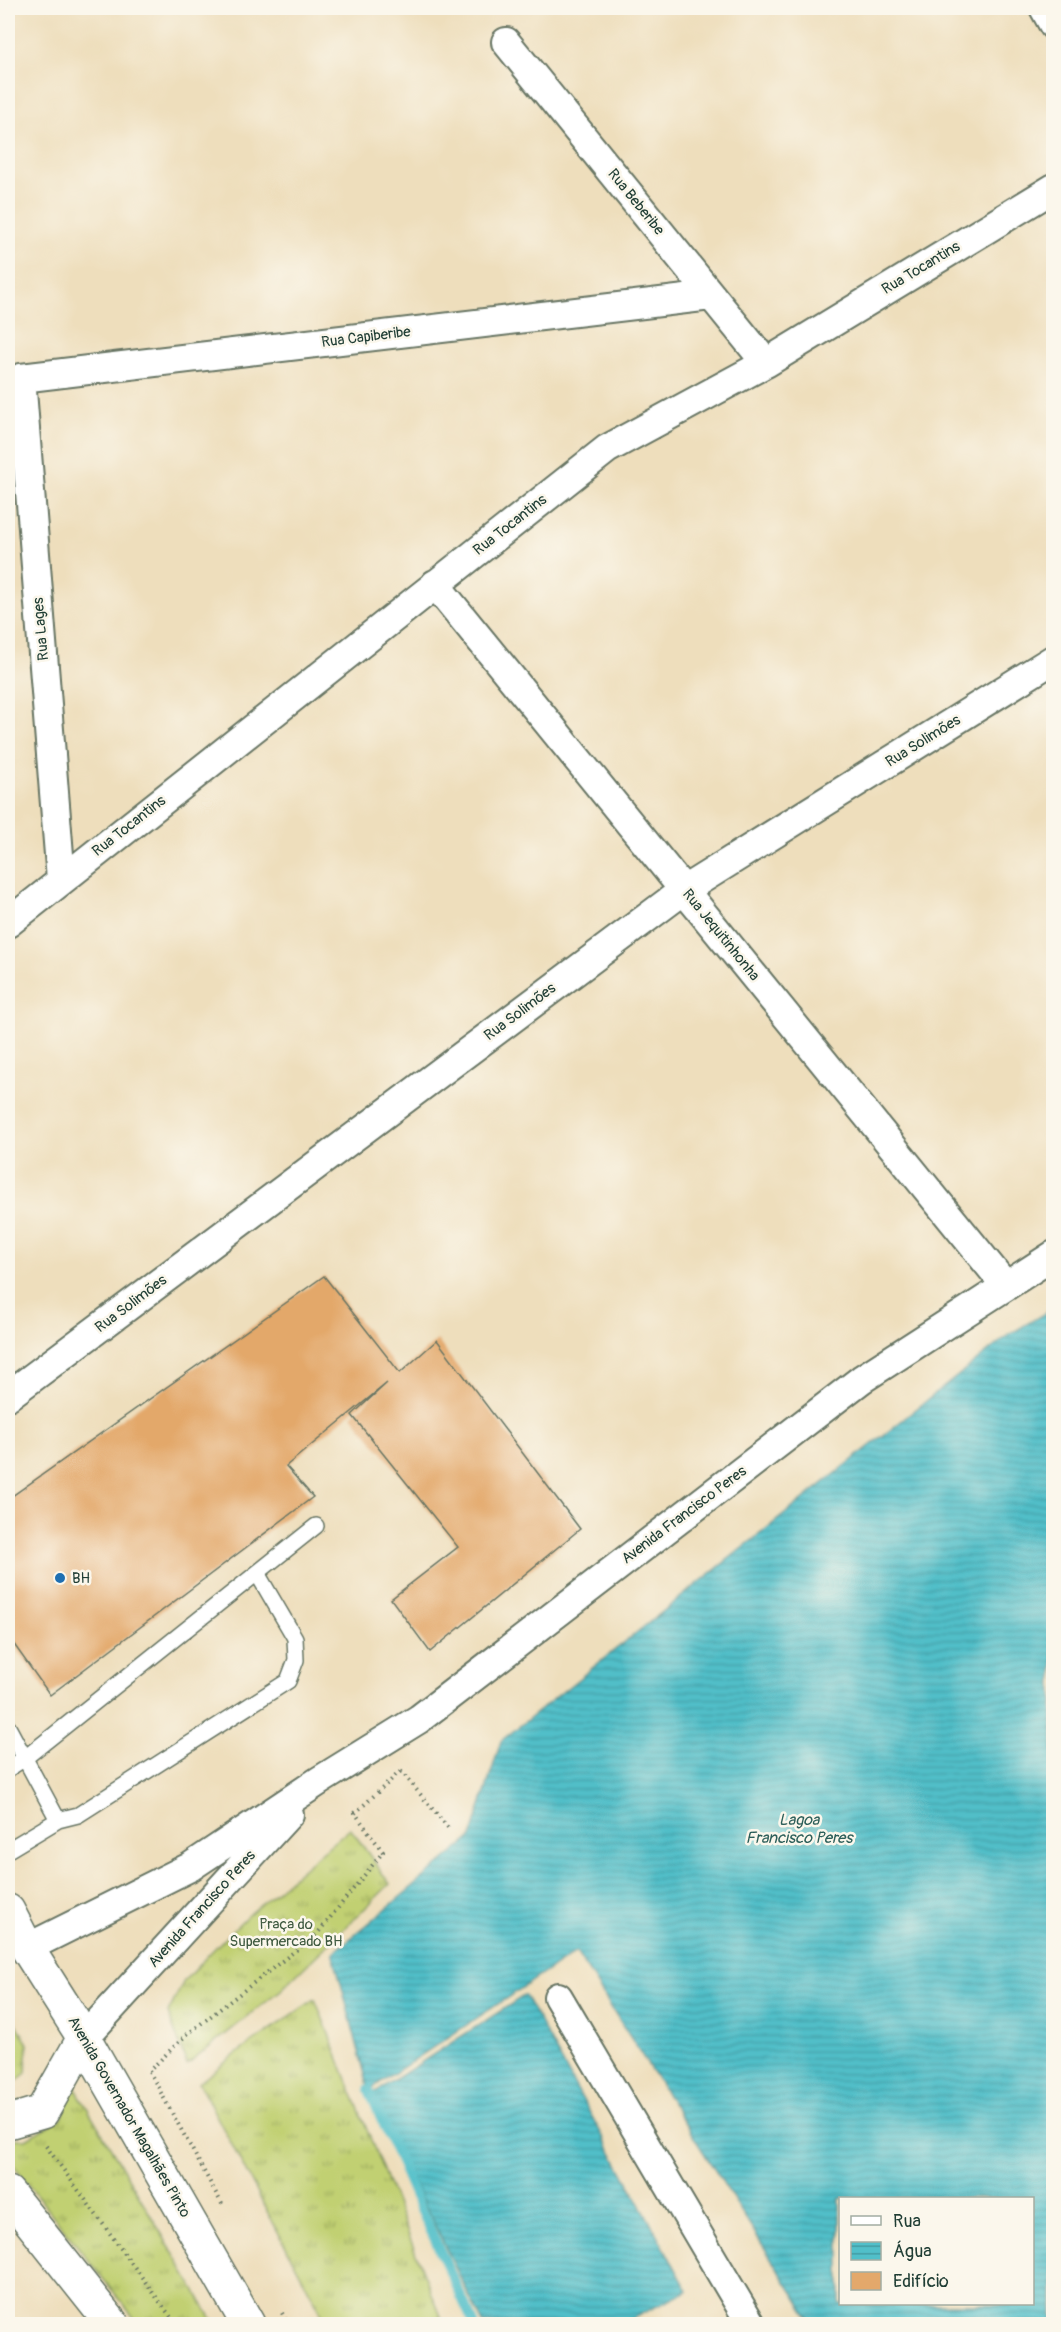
<svg xmlns="http://www.w3.org/2000/svg" width="1061" height="2332" font-family="Pangolin,sans-serif">
<style>
.grass{fill:url(#grass-tufts);stroke:#708653;stroke-width:1.5}
.water{fill:url(#water-rules);stroke:#387e7e;stroke-width:1.5;fill-rule:evenodd}
.lines{fill:none;stroke-linecap:round;stroke-linejoin:round}
.stream{stroke:#51bfc9;stroke-width:10}
.building{fill:#e3a86b}
.lane-casing{stroke:#677564;stroke-width:18}
.street-casing{stroke:#677564;stroke-width:32}
.primary-casing{stroke:#677564;stroke-width:36}
.path{stroke:#677564;stroke-width:4;stroke-dasharray:1.5 4.5;stroke-linecap:butt}
.lane{stroke:#fff;stroke-width:15}
.street{stroke:#fff;stroke-width:28}
.primary{stroke:#fff;stroke-width:33}
.poi-dot{fill:#1f6fb2;stroke:#fbf7ec;stroke-width:2}
.labels{text-anchor:middle;dominant-baseline:central;stroke-width:5;stroke-linejoin:round;paint-order:stroke}
.street-label{font-size:15px;fill:#1f3d34;stroke:#fbf7ec}
.poi-label{font-size:15px;fill:#1f3d34;stroke:#fbf7ec;text-anchor:start}
.park-label{font-size:15px;fill:#3f5a40;stroke:#fbf7ec}
.water-label{font-size:16px;font-style:italic;fill:#2c5e59;stroke:#fbf7ec}
</style>
<defs>
<pattern id="grass-tufts" width="24" height="20" patternUnits="userSpaceOnUse" patternTransform="scale(1.5)"><rect width="24" height="20" fill="#c1d072"/><path d="M3 7l-1-3M5 7V3M7 7l1-3M15 17l-1-3M17 17v-4M19 17l1-3" fill="none" stroke="#9caa5e"/></pattern>
<pattern id="water-rules" width="6" height="5" patternUnits="userSpaceOnUse" patternTransform="scale(1.5)"><rect width="6" height="5" fill="#51bfc9"/><path d="M0 2.5h6" fill="none" stroke="#439ca4"/></pattern>
</defs>
<rect width="100%" height="100%" fill="#fbf7ec"/>
<filter id="ink" filterUnits="userSpaceOnUse"><feTurbulence type="fractalNoise" baseFrequency=".0167" numOctaves="2"/><feDisplacementMap in="SourceGraphic" scale="12" xChannelSelector="R" yChannelSelector="G"/><feConvolveMatrix kernelMatrix="1 2 1 2 8 2 1 2 1" color-interpolation-filters="sRGB"/></filter>
<filter id="wash" filterUnits="userSpaceOnUse"><feTurbulence type="fractalNoise" baseFrequency=".008" numOctaves="4" result="noise"/><feDisplacementMap in="SourceGraphic" scale="24" xChannelSelector="R" yChannelSelector="G"/><feGaussianBlur stdDeviation="1.35" result="paint"/><feColorMatrix in="noise" values="0 0 0 0 0 0 0 0 0 0 0 0 0 0 0 0 0 1.4 0 .05"/><feComposite in="paint" operator="in"/></filter>
<g filter="url(#wash)">
<rect width="100%" height="100%" fill="#eedebc"/>
<!-- grass -->
<path class="grass" d="M350,1828L390,1884L281,1990L187,2065L168,2013L184,1981L210,1953L249,1914Z
M315,1999L444,2324H327L199,2083L240,2051Z
M8,2008L28,2044L26,2073L8,2088Z
M73,2084L215,2324H139L8,2159V2139H26L62,2118Z"/>
<!-- water -->
<path class="water" d="M1053,1308V2324H813L576,1952L369,2090L333,1953L471,1838L501,1741L1010,1334ZM840,2198H1032V2304H840Z
M525,1995L688,2291L621,2324H483L371,2095Z"/>
<g class="lines">
<!-- stream -->
<path class="stream" d="M369,2090L416,2199L474,2324"/>
</g>
<g id="blocks">
<!-- building -->
<path class="building" d="M324,1276L400,1373L437,1340L580,1529L430,1652L391,1599L458,1547L352,1415L387,1383L286,1466L313,1497L50,1695L8,1636V1499Z"/>
</g>
</g>
<g filter="url(#ink)">
<use href="#blocks" fill-opacity="0" stroke="#677564" stroke-width="1.5"/>
<g class="lines">
<defs>
<path id="lane" d="M8,1727L58,1820L78,1815L288,1681L296,1660L295,1638L257,1573
M8,1769L25,1758L316,1526
M8,1850L58,1820"/>
<path id="street" d="M1044,8L1054,26
M506,42L766,363
M435,584L1006,1286
M61,880L21,378L711,296
M8,923L607,449L766,363L1054,188
M8,1396L684,890L1054,659
M27,1948L190,1867L319,1781L419,1719L862,1379L1054,1255
M558,1997L751,2324
M84,2038L289,1814"/>
<path id="primary" d="M8,1911L27,1948L84,2038L248,2324
M8,2122L42,2112L84,2038
M8,2193L112,2324"/>
</defs>
<!-- lane casing -->
<use href="#lane" class="lane-casing"/>
<!-- street casing -->
<use href="#street" class="street-casing"/>
<!-- primary casing -->
<use href="#primary" class="primary-casing"/>
<!-- path -->
<path class="path" d="M401,1771L450,1830
M46,2146L176,2324
M222,2204L149,2071L185,2036L317,1934L383,1852L355,1813L401,1771
M282,2313L288,2324"/>
<!-- lane -->
<use href="#lane" class="lane"/>
<!-- street -->
<use href="#street" class="street"/>
<!-- primary -->
<use href="#primary" class="primary"/>
</g>
</g>
<!-- markers -->
<circle class="poi-dot" cx="60" cy="1578" r="6"/>
<g class="labels">
<!-- street labels -->
<g class="street-label">
<text transform="translate(636 202) rotate(51)">Rua Beberibe</text>
<text transform="translate(921 268) rotate(-31)">Rua Tocantins</text>
<text transform="translate(366 337) rotate(-7)">Rua Capiberibe</text>
<text transform="translate(510 525) rotate(-38)">Rua Tocantins</text>
<text transform="translate(41 629) rotate(-95)">Rua Lages</text>
<text transform="translate(923 741) rotate(-32)">Rua Solimões</text>
<text transform="translate(129 826) rotate(-38)">Rua Tocantins</text>
<text transform="translate(721 935) rotate(51)">Rua Jequitinhonha</text>
<text transform="translate(520 1012) rotate(-37)">Rua Solimões</text>
<text transform="translate(131 1304) rotate(-37)">Rua Solimões</text>
<text transform="translate(684 1515) rotate(-37)">Avenida Francisco Peres</text>
<text transform="translate(202 1909) rotate(-48)">Avenida Francisco Peres</text>
<text transform="translate(129 2117) rotate(60)">Avenida Governador Magalhães Pinto</text>
</g>
<!-- poi labels -->
<g class="poi-label">
<text x="72" y="1578">BH</text>
</g>
<!-- park labels -->
<g class="park-label">
<text x="286" y="1924">Praça do<tspan x="286" dy="17">Supermercado BH</tspan></text>
</g>
<!-- water labels -->
<g class="water-label">
<text x="799" y="1820">Lagoa<tspan x="799" dy="18">Francisco Peres</tspan></text>
</g>
</g>
<!-- margin -->
<rect width="1061" height="2332" fill="none" stroke="#fbf7ec" stroke-width="30"/>
<!-- legend -->
<rect x="839" y="2197" width="195" height="108" fill="#fbf7ec" stroke="#a3ada2" stroke-width="1.5"/>
<rect x="851" y="2216" width="30" height="9" fill="#ffffff" stroke="#a3ada2" stroke-width="1.5"/>
<text x="893" y="2227" font-size="18" fill="#1f3d34">Rua</text>
<rect x="851" y="2242" width="30" height="18" fill="url(#water-rules)" stroke="#a3ada2" stroke-width="1.5"/>
<text x="893" y="2257" font-size="18" fill="#1f3d34">Água</text>
<rect x="851" y="2272" width="30" height="18" fill="#e3a86b" stroke="#a3ada2" stroke-width="1.5"/>
<text x="893" y="2287" font-size="18" fill="#1f3d34">Edifício</text>
</svg>
